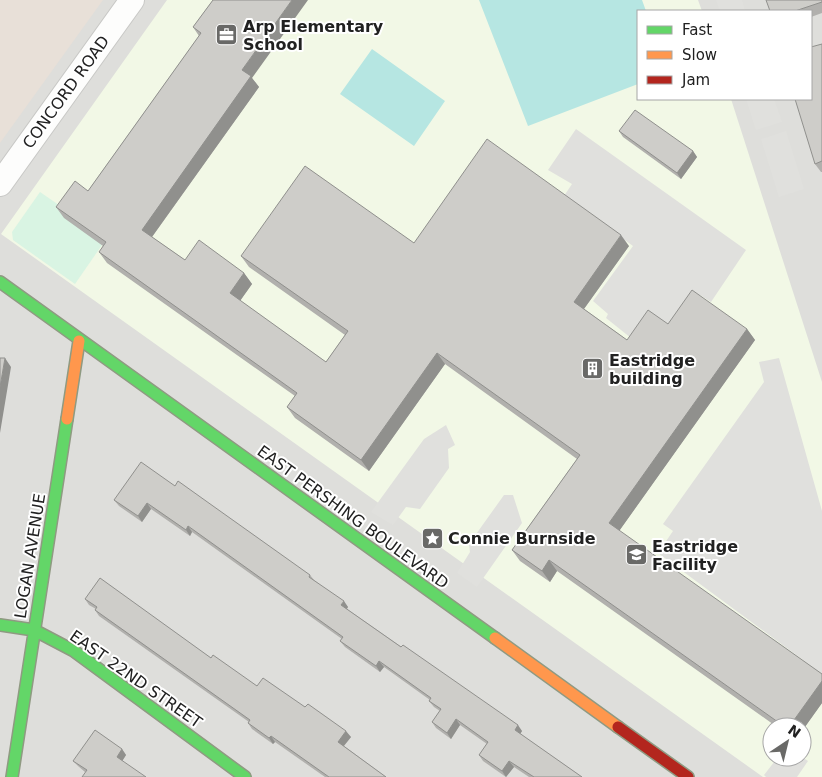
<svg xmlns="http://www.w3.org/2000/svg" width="822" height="777" font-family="'DejaVu Sans',sans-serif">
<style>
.residential{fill:#dededb;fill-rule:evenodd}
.commercial{fill:#e8e0d8}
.education{fill:#f2f8e6;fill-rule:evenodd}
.park{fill:#d9f4e3}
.pitch{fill:#b6e6e2}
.parking{fill:#e0e0dd}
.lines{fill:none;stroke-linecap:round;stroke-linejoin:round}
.street-casing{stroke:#c8c8c6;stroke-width:26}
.fast-casing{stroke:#8f9a82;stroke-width:14}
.slow-casing{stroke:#8f9a82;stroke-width:14}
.jam-casing{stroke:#8f9a82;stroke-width:14}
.street{stroke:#fdfdfc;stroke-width:24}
.fast{stroke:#63d668;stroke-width:11}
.slow{stroke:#ff974d;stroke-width:11}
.jam{stroke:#b3261e;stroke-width:11}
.wall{fill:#b1b0ad}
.shaded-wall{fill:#90908d}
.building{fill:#cecdc9;stroke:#90908d}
.labels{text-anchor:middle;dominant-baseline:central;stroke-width:4;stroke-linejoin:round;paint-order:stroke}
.poi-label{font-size:16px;font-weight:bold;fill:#212121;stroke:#fff;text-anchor:start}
.street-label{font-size:16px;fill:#212121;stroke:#fff}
</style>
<rect width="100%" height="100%" fill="#efefea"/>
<!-- residential -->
<path class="residential" d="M0,0H822V777H0ZM638,11H811V99H638ZM772,727H802V757H772Z"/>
<!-- commercial -->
<path class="commercial" d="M0,0H103L0,143Z"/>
<!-- education -->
<path class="education" d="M167,0H698L702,11H638V99H731L822,382V777H763L1,234ZM772,727H802V757H772Z"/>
<!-- park -->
<path class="park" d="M40,192L69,212L102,245L75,284L13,240L12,232Z"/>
<!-- pitch -->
<path class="pitch" d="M479,0H642L646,11H638V84L528,126Z
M372,49L445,101L414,146L340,94Z"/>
<!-- parking -->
<path class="parking" d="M716,0H742L745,11H720Z
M746,99H774L782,122L756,130Z
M576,129L746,250L711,302L700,295L675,330L636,342L606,318L608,314L593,301L633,246L564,196L572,184L548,170Z
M786,131L804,189L779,197L761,139Z
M779,358L822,511V674L658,553L673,531L663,524L764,382L759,362Z
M446,425L455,445L448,449L449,468L420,509L406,507L393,525L371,512L424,439Z
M504,495H513L522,523L477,587L457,573L470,552L469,544Z
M778,757H802L808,761L797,777H766L764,775Z"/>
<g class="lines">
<defs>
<path id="street" d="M0,184L132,0"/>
<path id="fast" d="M0,282L495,638
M0,625L34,630L74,651L245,777
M12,777L67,419"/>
<path id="slow" d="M67,419L79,341
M495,638L618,727"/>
<path id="jam" d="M618,727L688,777"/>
</defs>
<!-- street casing -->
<use href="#street" class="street-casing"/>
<!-- fast casing -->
<use href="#fast" class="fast-casing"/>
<!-- slow casing -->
<use href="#slow" class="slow-casing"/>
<!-- jam casing -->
<use href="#jam" class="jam-casing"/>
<!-- street -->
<use href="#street" class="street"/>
<!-- fast -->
<use href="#fast" class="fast"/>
<!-- slow -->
<use href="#slow" class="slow"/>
<!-- jam -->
<use href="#jam" class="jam"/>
</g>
<!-- wall -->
<path class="wall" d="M213,0L252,78L259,87L152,237L185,260L244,273L252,284L240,301L326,362L345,335L249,267L241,256L414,243L629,246L584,309L627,340L668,324L747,329L755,340L619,531L822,674V703L802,731V727H777L557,571L550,582L520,561L512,550L577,459L445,364L369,471L295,418L287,407L295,396L107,263L99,252L103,246L64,218L56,207L88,191L199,36L193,27Z
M822,0V13L811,17V11H770Z
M822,44V172H821L815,164Z
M619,131L693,151L697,157L681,179L623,137Z
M175,486L310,575L314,580L348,607L347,609L522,731L520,734L582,777H529L514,767L506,777L483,761L479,755L487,744L460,725L451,739L436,728L432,722L440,711L434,707L429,701L430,700L384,667L380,672L345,647L340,641L342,639L192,532L190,536L151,509L142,522L119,506L114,500Z
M85,599L211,658L257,686L305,707L351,737L344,746L386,777H325L275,742L273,744L252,729L248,723L249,722L99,616L95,610L96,609L89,605Z
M122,749L126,755L122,761L85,772L78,766L73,761Z"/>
<!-- shaded-wall -->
<path class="shaded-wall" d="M292,0H308L252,78L259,87L149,241L142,230L242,70Z
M693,151L697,157L681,179L677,173Z
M621,235L629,246L581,313L574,302Z
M244,273L252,284L237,305L230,293Z
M747,329L755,340L617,534L609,523Z
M437,353L445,364L369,471L361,460Z
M5,358L11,367L0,433V387Z
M147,503L151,509L142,522L138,516Z
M188,526L192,532L190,536L186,530Z
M549,560L557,571L550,582L542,571Z
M344,601L348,607L345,611L341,605Z
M379,661L384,667L380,672L376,666Z
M822,681V703L802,731V727H789Z
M456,719L460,725L451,739L447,733Z
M518,725L522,731L519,736L515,730Z
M346,731L351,737L342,748L338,742Z
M271,736L275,742L273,744L269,738Z
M122,749L126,755L121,763L117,757Z
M509,761L514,767L506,777L502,771Z"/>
<!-- building -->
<path class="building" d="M213,0H292L242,70L251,76L142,230L185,260L199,240L244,273L230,293L326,362L348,331L241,256L305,166L414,243L487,139L621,235L574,302L627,340L648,310L668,324L692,290L747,329L609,523L822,674V681L789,727H785L549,560L542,571L512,550L580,455L437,353L361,460L287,407L297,393L99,252L106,242L56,207L75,181L88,191L201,33L193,27Z
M766,0H822V2L795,11H770Z
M822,44V161L815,164L795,99H811V47Z
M635,110L693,151L677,173L619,131Z
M0,358H5L0,387Z
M141,462L175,486L178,481L206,501L310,575L309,577L344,601L341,605L401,647L403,645L518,725L515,730L582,777H534L509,761L502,771L479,755L488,742L456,719L447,733L432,722L441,709L429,701L431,698L379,661L376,666L340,641L343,637L188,526L186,530L147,503L138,516L114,500Z
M100,578L211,658L213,655L257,686L263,678L305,707L308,704L346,731L338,742L386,777H329L271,736L269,738L248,723L250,720L95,610L97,607L85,599Z
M95,730L122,749L117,757L146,777H82L87,770L73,761Z"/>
<!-- icons -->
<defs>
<symbol id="office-square" viewBox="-11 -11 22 22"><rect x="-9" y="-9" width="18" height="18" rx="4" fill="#696967" stroke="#fff"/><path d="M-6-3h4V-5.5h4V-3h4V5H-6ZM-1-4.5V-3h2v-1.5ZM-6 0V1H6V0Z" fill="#fff"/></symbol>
<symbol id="building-square" viewBox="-11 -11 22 22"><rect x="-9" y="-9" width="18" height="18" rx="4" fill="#696967" stroke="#fff"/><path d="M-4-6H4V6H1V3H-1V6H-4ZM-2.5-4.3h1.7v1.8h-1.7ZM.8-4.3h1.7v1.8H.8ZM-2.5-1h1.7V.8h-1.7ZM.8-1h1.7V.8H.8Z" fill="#fff"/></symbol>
<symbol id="sight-square" viewBox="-11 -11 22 22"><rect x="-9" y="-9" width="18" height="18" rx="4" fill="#696967" stroke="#fff"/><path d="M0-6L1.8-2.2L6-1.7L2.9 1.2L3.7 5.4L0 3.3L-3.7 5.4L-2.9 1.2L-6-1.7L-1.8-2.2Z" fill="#fff"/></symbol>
<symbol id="school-square" viewBox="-11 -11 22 22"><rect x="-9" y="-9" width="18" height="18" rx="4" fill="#696967" stroke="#fff"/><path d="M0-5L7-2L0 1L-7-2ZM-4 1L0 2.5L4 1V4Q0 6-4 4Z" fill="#fff"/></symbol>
</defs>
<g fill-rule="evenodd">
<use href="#office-square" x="214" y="22" width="25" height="25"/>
<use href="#building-square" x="580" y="356" width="25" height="25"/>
<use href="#sight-square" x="420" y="526" width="25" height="25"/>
<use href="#school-square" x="624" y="542" width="25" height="25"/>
</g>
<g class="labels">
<!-- poi labels -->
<g class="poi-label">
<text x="243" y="26">Arp Elementary<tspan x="243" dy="18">School</tspan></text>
<text x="609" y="360">Eastridge<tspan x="609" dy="18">building</tspan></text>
<text x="448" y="538">Connie Burnside</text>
<text x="652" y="546">Eastridge<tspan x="652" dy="18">Facility</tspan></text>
</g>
<!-- street labels -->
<g class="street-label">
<text transform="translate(66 92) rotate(-54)">CONCORD ROAD</text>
<text transform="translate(353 517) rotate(36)">EAST PERSHING BOULEVARD</text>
<text transform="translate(30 556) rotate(-81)">LOGAN AVENUE</text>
<text transform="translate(136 679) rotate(35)">EAST 22ND STREET</text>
</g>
</g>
<!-- legend -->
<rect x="637" y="10" width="175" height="90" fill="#ffffff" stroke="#a6a6a6"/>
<rect x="647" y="26" width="25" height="8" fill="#63d668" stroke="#a6a6a6"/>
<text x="682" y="35" font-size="15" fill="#212121">Fast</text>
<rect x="647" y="51" width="25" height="8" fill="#ff974d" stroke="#a6a6a6"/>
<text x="682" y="60" font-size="15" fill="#212121">Slow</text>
<rect x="647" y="76" width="25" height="8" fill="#b3261e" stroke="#a6a6a6"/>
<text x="682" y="85" font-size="15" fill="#212121">Jam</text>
<!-- north arrow -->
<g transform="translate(787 742) rotate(35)"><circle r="24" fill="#ffffff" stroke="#a6a6a6"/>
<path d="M0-4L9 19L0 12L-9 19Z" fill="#696967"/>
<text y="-8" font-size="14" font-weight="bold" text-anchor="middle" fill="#212121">N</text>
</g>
</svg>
